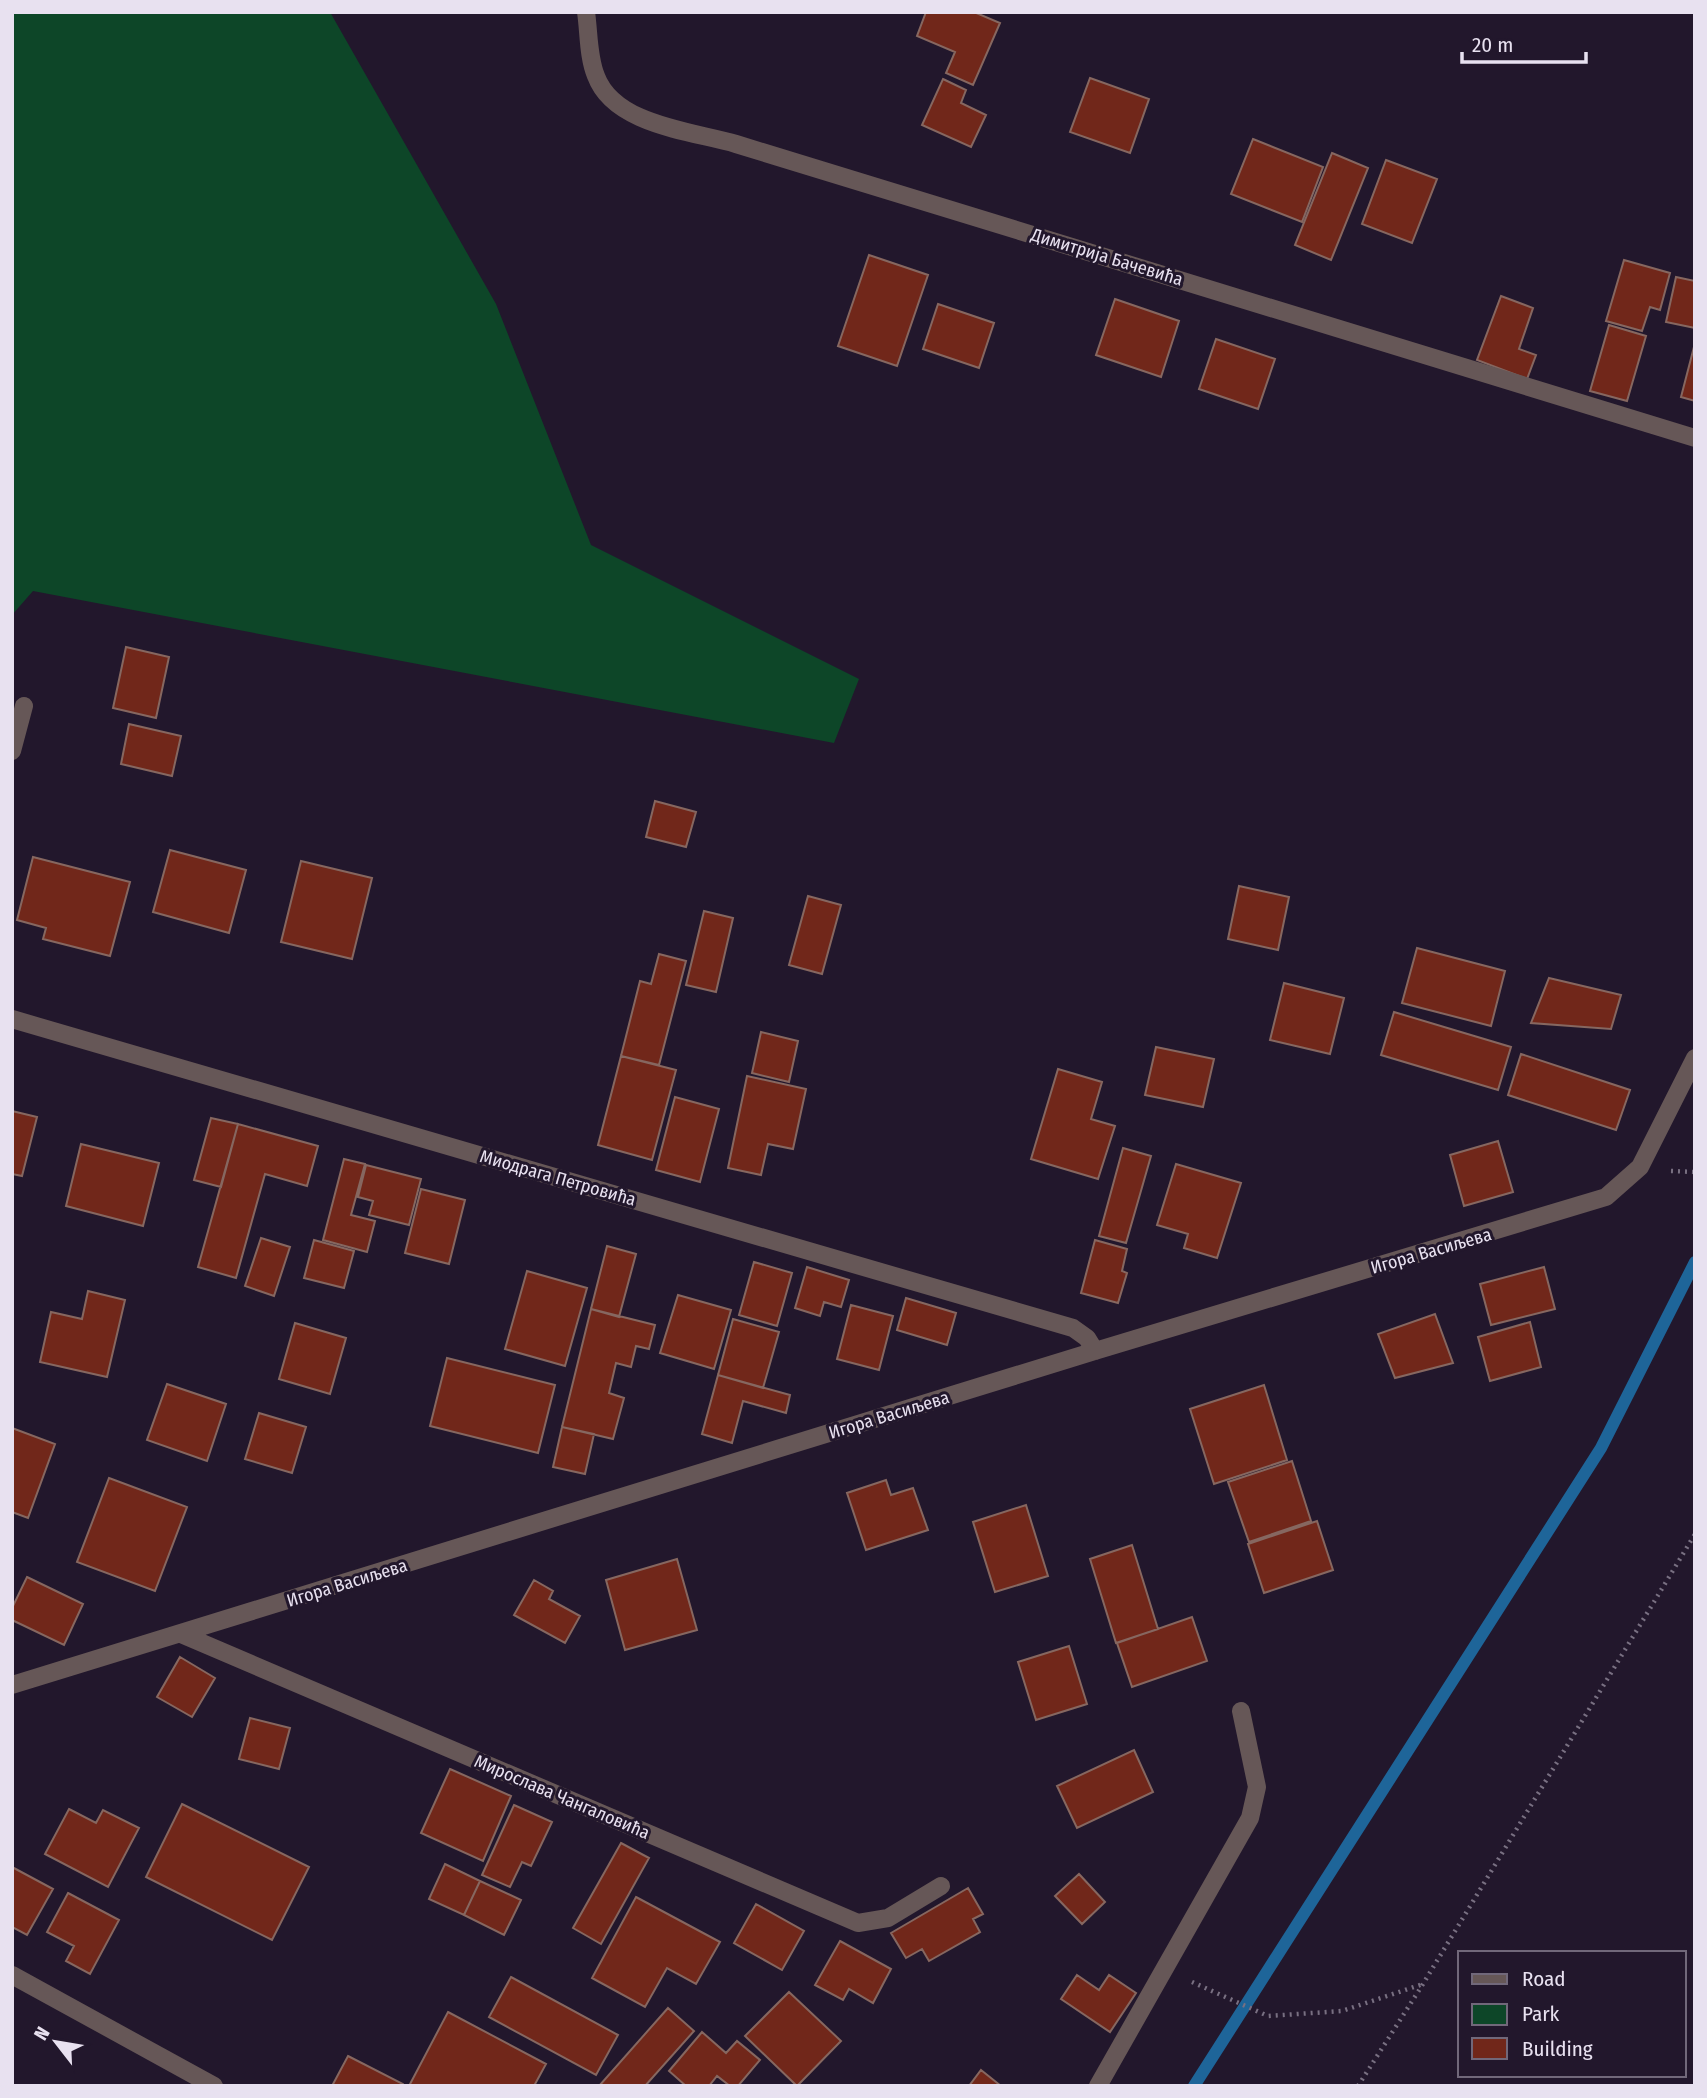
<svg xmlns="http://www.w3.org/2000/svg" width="1707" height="2098" font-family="'Fira Sans Condensed',sans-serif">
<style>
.green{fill:#0d4628}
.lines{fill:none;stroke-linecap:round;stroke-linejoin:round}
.stream{stroke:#1e6599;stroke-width:12}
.building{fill:#71271a;stroke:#866760;stroke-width:2}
.path{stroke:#797082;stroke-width:4.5;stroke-dasharray:2 5;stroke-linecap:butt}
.minor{stroke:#665757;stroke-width:18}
.labels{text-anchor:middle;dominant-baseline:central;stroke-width:6;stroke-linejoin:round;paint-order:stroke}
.street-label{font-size:18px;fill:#e8e1f0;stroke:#22172c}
</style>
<rect width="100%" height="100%" fill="#22172c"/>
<!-- green -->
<path class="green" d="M12,12H330L496,304L591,545L859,679L834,743L33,591L12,615Z"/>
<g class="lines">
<!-- stream -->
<path class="stream" d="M1194,2086L1601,1448L1695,1262"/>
</g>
<!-- building -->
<path class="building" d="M926,12H974L1000,23L973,85L946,73L955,52L917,36Z
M1090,78L1149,99L1130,153L1070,132Z
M943,79L966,90L961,103L986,115L971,147L922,125Z
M1253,139L1323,167L1302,222L1231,194Z
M1332,153L1368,168L1331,260L1295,245Z
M1386,160L1437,179L1412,243L1362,224Z
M869,255L928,275L897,366L838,346Z
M1624,260L1670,273L1660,310L1650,307L1642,331L1606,321Z
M1676,277L1695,281V328L1666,322Z
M1501,296L1533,308L1519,349L1536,355L1527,379L1477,360Z
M1115,299L1179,321L1161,377L1096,355Z
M938,304L994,323L979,368L923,349Z
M1609,325L1646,336L1627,401L1590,391Z
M1216,339L1275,359L1258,409L1199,389Z
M1695,343V401L1681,397Z
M126,647L169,657L156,718L113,708Z
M129,724L181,736L172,776L121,764Z
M655,801L696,812L686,847L646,837Z
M170,850L246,870L229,933L153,912Z
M33,857L130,882L110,956L43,939L46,928L17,920Z
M301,861L372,878L352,959L281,942Z
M1239,886L1289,897L1278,950L1228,939Z
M808,896L841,905L822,974L789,965Z
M704,911L733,918L716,992L686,985Z
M1417,948L1505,971L1491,1026L1402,1003Z
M659,954L686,961L659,1065L621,1056L640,981L651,984Z
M1549,978L1621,995L1611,1029L1531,1023Z
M1284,983L1344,998L1330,1054L1270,1040Z
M1394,1012L1511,1047L1498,1090L1381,1055Z
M761,1032L798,1041L789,1082L752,1073Z
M1156,1047L1214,1059L1203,1107L1145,1095Z
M1521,1054L1630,1090L1616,1130L1508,1095Z
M621,1056L676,1070L652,1160L598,1145Z
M1058,1069L1102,1082L1091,1119L1115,1126L1098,1179L1031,1159Z
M747,1076L806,1089L793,1149L768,1144L761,1175L728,1168Z
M675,1097L719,1109L700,1182L656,1170Z
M12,1111L37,1117L22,1176L12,1174Z
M211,1118L238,1124L221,1187L194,1180Z
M238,1124L318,1146L307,1186L265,1174L236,1278L198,1267Z
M1498,1141L1513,1192L1464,1206L1450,1155Z
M81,1144L159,1163L143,1226L66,1206Z
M1123,1148L1151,1156L1126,1243L1099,1236Z
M344,1159L365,1164L351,1215L375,1221L367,1252L323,1240Z
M1176,1164L1241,1183L1217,1258L1184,1248L1188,1234L1157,1225Z
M366,1165L421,1179L409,1225L369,1215L373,1201L358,1197Z
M421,1189L465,1200L449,1264L405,1253Z
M261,1238L290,1247L274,1296L245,1286Z
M314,1240L354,1251L344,1288L304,1278Z
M1095,1240L1127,1249L1122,1271L1127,1273L1118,1303L1081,1293Z
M607,1246L636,1254L619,1317L591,1309Z
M754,1262L792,1273L777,1326L739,1315Z
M807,1267L849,1280L841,1307L824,1302L820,1316L795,1308Z
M1544,1267L1555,1309L1491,1325L1480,1284Z
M527,1271L587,1288L565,1366L505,1349Z
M88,1291L125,1300L107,1377L40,1362L51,1312L82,1319Z
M678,1295L731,1310L714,1369L660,1353Z
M906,1298L956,1313L947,1345L897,1330Z
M851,1305L893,1316L879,1370L837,1359Z
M591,1309L655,1325L649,1349L636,1346L631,1367L616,1363L609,1393L624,1398L613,1439L562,1427Z
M1435,1314L1453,1363L1395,1378L1378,1334Z
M733,1319L779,1332L763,1388L718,1375Z
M1530,1322L1541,1367L1490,1381L1478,1337Z
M295,1323L346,1338L330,1394L279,1379Z
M447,1358L555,1385L538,1453L430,1426Z
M718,1375L790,1395L786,1413L743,1401L732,1443L702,1434Z
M167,1384L226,1404L207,1461L147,1440Z
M1264,1385L1287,1460L1214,1484L1190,1409Z
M259,1413L306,1427L292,1473L245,1459Z
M562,1427L594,1434L585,1474L553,1467Z
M12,1428L55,1444L28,1518L12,1512Z
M1292,1461L1311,1521L1249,1542L1228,1482Z
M109,1478L187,1507L155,1591L77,1562Z
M886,1480L891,1495L913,1488L928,1530L866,1550L847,1493Z
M1026,1505L1048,1576L995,1592L973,1522Z
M1317,1521L1333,1570L1264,1593L1248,1544Z
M1132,1545L1158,1629L1116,1643L1090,1559Z
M677,1559L697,1630L625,1650L606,1580Z
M27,1577L83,1604L64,1645L12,1620V1608Z
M534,1580L553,1591L549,1599L580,1616L565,1643L514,1615Z
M1192,1617L1207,1661L1132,1687L1117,1643Z
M1069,1646L1087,1704L1036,1720L1018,1662Z
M180,1657L215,1678L192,1717L157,1697Z
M250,1718L290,1728L279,1769L239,1759Z
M1134,1750L1153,1792L1077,1828L1057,1786Z
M450,1769L511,1796L483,1861L421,1833Z
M182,1804L309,1867L272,1940L146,1877Z
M514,1805L552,1822L531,1866L522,1862L510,1887L482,1875Z
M69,1809L96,1823L103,1810L139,1828L108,1887L45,1854Z
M621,1843L649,1858L601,1944L573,1928Z
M445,1864L480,1881L464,1915L429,1899Z
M12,1867L53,1889L27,1935L12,1927Z
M1079,1874L1105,1902L1082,1924L1055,1896Z
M480,1881L521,1900L504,1935L464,1915Z
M968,1888L983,1914L973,1919L980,1932L929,1961L922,1949L906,1958L891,1933Z
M68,1893L119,1920L90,1974L66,1961L74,1946L47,1932Z
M636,1897L720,1942L696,1984L667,1968L645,2007L592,1978Z
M756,1904L804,1931L782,1970L734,1943Z
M840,1941L891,1969L873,2003L849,1989L843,2000L815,1985Z
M1077,1975L1099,1990L1109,1975L1136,1993L1110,2032L1061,1999Z
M511,1977L618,2035L596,2075L489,2017Z
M789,1992L841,2041L797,2086L745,2036Z
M668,2008L694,2031L645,2086H599Z
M448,2012L546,2064L534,2086H409Z
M702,2032L726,2053L737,2041L760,2060L738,2086H730L717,2076L709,2086H686L669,2071Z
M348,2056L403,2084V2086H332Z
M981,2070L1001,2086H969Z"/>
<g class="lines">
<!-- path -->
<path class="path" d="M1671,1171L1695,1172
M1192,1982L1268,2016L1342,2011L1423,1984
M1358,2086L1423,1984L1695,1534"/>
<!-- minor -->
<path class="minor" d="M586,12C589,32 588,57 596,76C614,125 691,131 736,144L1695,438
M12,751L24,706
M12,1019L1073,1328L1087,1338L1095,1351
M181,1634L858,1923L888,1918L941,1886
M12,1685L1095,1351L1606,1197L1640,1167L1695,1058
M12,1975L214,2086
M1098,2086L1250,1818L1257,1787L1241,1711"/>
</g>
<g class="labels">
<!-- street labels -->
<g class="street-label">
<text transform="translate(1107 257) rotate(17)">Димитрија Бачевића</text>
<text transform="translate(558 1178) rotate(16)">Миодрага Петровића</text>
<text transform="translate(1431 1251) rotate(-16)">Игора Васиљева</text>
<text transform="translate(889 1415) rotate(-17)">Игора Васиљева</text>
<text transform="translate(347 1583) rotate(-17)">Игора Васиљева</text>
<text transform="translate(562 1797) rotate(23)">Мирослава Чангаловића</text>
</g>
</g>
<!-- border -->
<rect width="1707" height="2098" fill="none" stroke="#e8e1f0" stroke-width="28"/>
<!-- legend -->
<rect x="1458" y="1951" width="228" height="126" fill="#22172c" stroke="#71687a" stroke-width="2"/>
<rect x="1472" y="1974" width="35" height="10" fill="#665757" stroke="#71687a" stroke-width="2"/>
<text x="1522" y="1986" font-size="21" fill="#e8e1f0">Road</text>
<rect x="1472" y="2004" width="35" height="21" fill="#0d4628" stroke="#71687a" stroke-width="2"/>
<text x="1522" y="2021" font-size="21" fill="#e8e1f0">Park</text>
<rect x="1472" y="2038" width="35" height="21" fill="#71271a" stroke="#71687a" stroke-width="2"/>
<text x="1522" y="2056" font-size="21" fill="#e8e1f0">Building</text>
<!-- north arrow -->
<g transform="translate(56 2042) rotate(301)" stroke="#22172c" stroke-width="5" paint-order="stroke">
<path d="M0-5L12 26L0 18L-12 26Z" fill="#e8e1f0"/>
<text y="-10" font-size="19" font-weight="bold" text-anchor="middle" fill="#e8e1f0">N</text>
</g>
<!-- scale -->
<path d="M1462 52v10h124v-10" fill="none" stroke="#e8e1f0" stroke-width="3.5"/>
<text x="1472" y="52" font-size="21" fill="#e8e1f0" stroke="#22172c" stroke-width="5" paint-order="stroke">20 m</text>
</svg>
